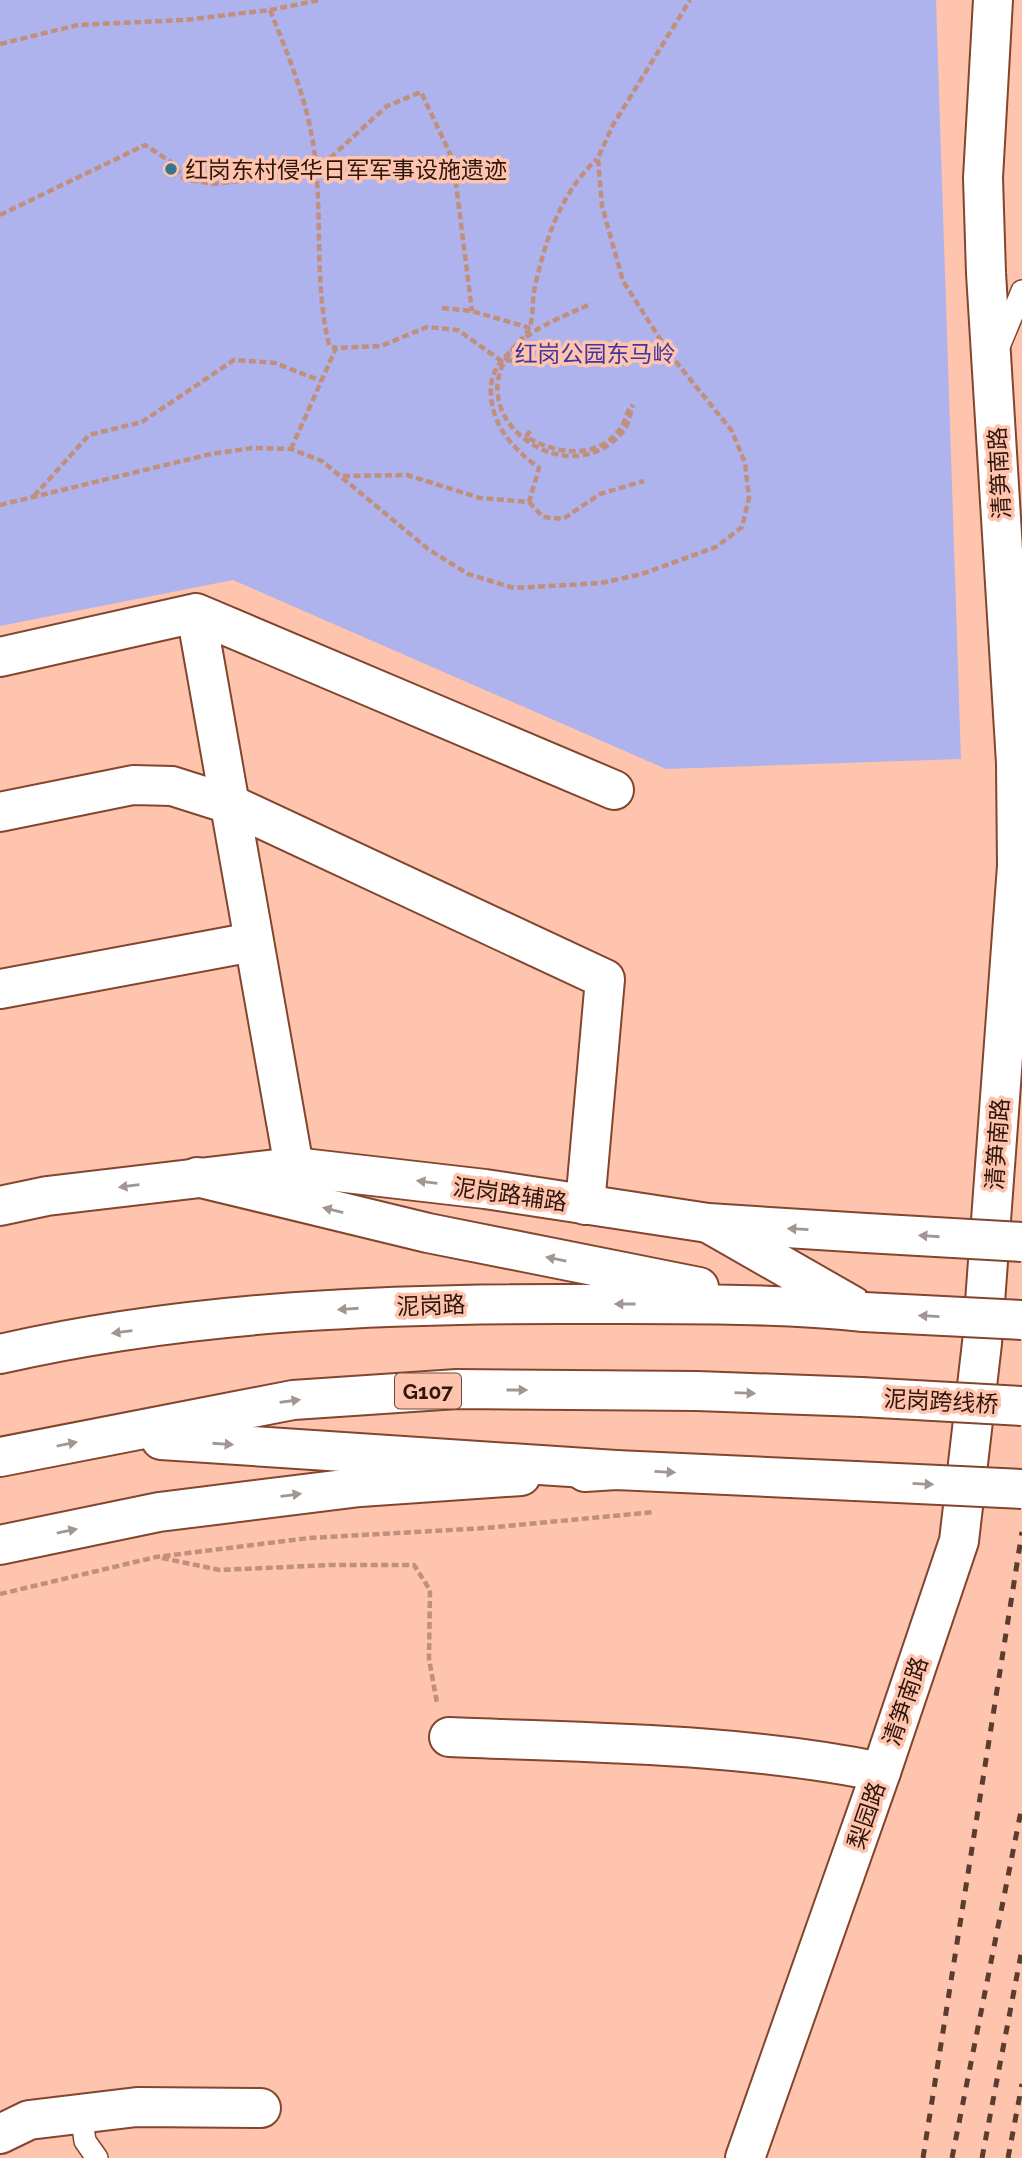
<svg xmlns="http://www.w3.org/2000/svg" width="1022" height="2158" font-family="Raleway,'Noto Sans SC',sans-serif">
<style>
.green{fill:#afb3ed}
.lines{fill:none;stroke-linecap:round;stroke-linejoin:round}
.lane-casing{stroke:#82452e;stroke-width:24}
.street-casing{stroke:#82452e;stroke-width:42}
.secondary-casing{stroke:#82452e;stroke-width:42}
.primary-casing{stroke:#82452e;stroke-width:42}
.highway-casing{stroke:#82452e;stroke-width:42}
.path{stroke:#c08f7d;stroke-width:4.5;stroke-dasharray:7 3.5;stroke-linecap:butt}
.lane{stroke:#fff;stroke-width:21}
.street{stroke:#fff;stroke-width:38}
.secondary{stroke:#fff;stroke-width:38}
.primary{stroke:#fff;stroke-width:38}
.highway{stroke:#fff;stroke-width:38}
.rail{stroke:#5d3c30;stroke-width:5;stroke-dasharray:9 9;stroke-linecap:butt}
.primary-bridge-casing{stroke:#82452e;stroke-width:42;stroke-linecap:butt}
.highway-bridge-casing{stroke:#82452e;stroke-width:42;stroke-linecap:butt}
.path-bridge{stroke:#c08f7d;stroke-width:4.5;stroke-dasharray:7 3.5;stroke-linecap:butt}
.primary-bridge{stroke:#fff;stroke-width:38}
.highway-bridge{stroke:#fff;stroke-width:38}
.oneway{fill:#a19691}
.poi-dot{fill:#36768a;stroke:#fec4ae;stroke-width:2.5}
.labels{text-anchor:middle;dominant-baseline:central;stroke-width:7;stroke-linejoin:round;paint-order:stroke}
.shield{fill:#fec4ae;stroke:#6d4a3c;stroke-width:2}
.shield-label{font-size:21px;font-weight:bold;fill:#2f150b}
.poi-label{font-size:23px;fill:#2f150b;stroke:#fec4ae;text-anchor:start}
.park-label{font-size:23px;fill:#41359f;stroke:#fec4ae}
.street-label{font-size:23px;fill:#2f150b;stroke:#fec4ae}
</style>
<rect width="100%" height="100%" fill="#fec4ae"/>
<!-- green -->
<path class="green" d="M0,0H936L961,759L666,769L233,580L0,626Z"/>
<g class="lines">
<defs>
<path id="lane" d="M998,349L1022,291
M81,2113L85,2141L97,2158"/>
<path id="street" d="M196,613L294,1167
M0,657L196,613L614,790
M0,812L133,785L172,786L232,805L605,979L585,1205
M0,989L253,942
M449,1737C592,1743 740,1743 881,1772L959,1541L982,1343L1017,866L1016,763L986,273L983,178L993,0
M0,2134L29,2120L137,2107L261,2108"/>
<path id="secondary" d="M745,2158L881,1772"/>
<path id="primary" d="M0,1206L47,1196L294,1167L485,1189L708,1223L866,1233
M585,1472L616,1470L855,1481
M0,1545L159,1512L360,1487L521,1476"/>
<path id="highway" d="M197,1177L428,1233L699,1287
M708,1223L853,1306
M0,1354C192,1310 393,1303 589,1304C681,1304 773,1303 864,1312
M161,1440L616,1470
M0,1457L293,1400L457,1389L697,1391L861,1397"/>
</defs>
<!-- lane casing -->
<use href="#lane" class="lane-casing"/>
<!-- street casing -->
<use href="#street" class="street-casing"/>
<!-- secondary casing -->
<use href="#secondary" class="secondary-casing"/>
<!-- primary casing -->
<use href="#primary" class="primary-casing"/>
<!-- highway casing -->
<use href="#highway" class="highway-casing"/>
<!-- path -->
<path class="path" d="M270,10C286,50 303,90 311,132C325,201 312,272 329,345L336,348
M0,44L78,25L184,20L270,10L320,0
M0,215L145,145L171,162L184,179L214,184L315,172L323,169L330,158L387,106L421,92L453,160L472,311
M442,308L472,311L530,328
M530,431L526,437C557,454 596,461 621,428C626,420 627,409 633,405
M291,449L336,348L381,346L427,327L458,330L500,360L517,361
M343,476L407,475L480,498L529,502L539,468C514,449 493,428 491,395C488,361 517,352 529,328C534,318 532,302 534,291C545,241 559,195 597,159
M34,496L89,435L142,422L234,360L275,363L321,381
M529,502L543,517L563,519L600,494L644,481
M0,505L211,454L252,448L291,449L322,461L428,549L468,574L514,588L601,583L642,574L716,547L742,527L749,498L745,463L732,431L669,353L623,281L602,206L598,158L613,125L690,0
M162,1558L220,1570L331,1565H414L430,1590L429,1659L437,1703
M0,1594L156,1557L309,1538L486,1528L654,1512"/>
<!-- lane -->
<use href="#lane" class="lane"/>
<!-- street -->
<use href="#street" class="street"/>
<!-- secondary -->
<use href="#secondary" class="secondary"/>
<!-- primary -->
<use href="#primary" class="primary"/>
<!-- highway -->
<use href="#highway" class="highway"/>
<!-- rail -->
<path class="rail" d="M923,2158L1022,1532
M952,2158L1022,1806
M982,2158L1022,1949
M1008,2158L1022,2084"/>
<defs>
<path id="primary-bridge" d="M866,1233L1022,1242
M855,1481L1022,1489"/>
<path id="highway-bridge" d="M864,1312L1022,1320
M861,1397L1022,1406"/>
</defs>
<!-- primary-bridge casing -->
<use href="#primary-bridge" class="primary-bridge-casing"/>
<!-- highway-bridge casing -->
<use href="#highway-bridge" class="highway-bridge-casing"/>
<!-- path-bridge -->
<path class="path-bridge" d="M588,305C567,315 545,323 526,337C441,406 567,503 624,430C629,424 630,413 633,405"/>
<!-- primary-bridge -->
<use href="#primary-bridge" class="primary-bridge"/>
<!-- highway-bridge -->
<use href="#highway-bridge" class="highway-bridge"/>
</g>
<!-- one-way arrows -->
<defs><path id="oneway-solid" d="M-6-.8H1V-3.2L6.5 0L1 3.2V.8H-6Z" transform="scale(1.75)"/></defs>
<g class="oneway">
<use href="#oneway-solid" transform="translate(427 1182) rotate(-173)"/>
<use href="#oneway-solid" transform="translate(129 1186) rotate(173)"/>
<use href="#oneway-solid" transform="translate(333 1210) rotate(-166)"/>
<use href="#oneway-solid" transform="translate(798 1229) rotate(-177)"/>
<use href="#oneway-solid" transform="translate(929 1236) rotate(-176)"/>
<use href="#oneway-solid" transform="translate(556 1259) rotate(-169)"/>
<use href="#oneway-solid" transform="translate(625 1304) rotate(-180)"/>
<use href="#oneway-solid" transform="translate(348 1309) rotate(176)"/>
<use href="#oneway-solid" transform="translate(929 1316) rotate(-177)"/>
<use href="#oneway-solid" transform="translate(122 1332) rotate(173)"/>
<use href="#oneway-solid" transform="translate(517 1390)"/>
<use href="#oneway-solid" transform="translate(745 1393) rotate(2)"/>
<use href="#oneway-solid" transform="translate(290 1401) rotate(-8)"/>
<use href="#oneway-solid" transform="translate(67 1444) rotate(-11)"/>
<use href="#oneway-solid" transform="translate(223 1444) rotate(4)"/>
<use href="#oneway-solid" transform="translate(665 1472) rotate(3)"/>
<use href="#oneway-solid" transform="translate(923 1484) rotate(3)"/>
<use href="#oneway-solid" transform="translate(291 1495) rotate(-7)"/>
<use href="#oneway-solid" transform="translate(67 1531) rotate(-12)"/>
</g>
<!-- markers -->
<circle class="poi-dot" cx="171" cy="169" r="7"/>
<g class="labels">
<!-- shield labels -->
<rect class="shield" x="395" y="1373.5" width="66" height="35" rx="5"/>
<g class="shield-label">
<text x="428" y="1391">G107</text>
</g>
<!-- poi labels -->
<g class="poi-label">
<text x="185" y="169">红岗东村侵华日军军事设施遗迹</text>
</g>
<!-- park labels -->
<g class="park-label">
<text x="595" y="353">红岗公园东马岭</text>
</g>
<!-- street labels -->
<g class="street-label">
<text transform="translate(999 473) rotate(-93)">清笋南路</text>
<text transform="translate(997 1144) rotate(-86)">清笋南路</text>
<text transform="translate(510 1194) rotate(8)">泥岗路辅路</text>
<text transform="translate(431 1305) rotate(-2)">泥岗路</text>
<text transform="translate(941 1401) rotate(3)">泥岗跨线桥</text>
<text transform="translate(905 1701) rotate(-71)">清笋南路</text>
<text transform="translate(866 1815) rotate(-71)">梨园路</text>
</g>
</g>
</svg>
